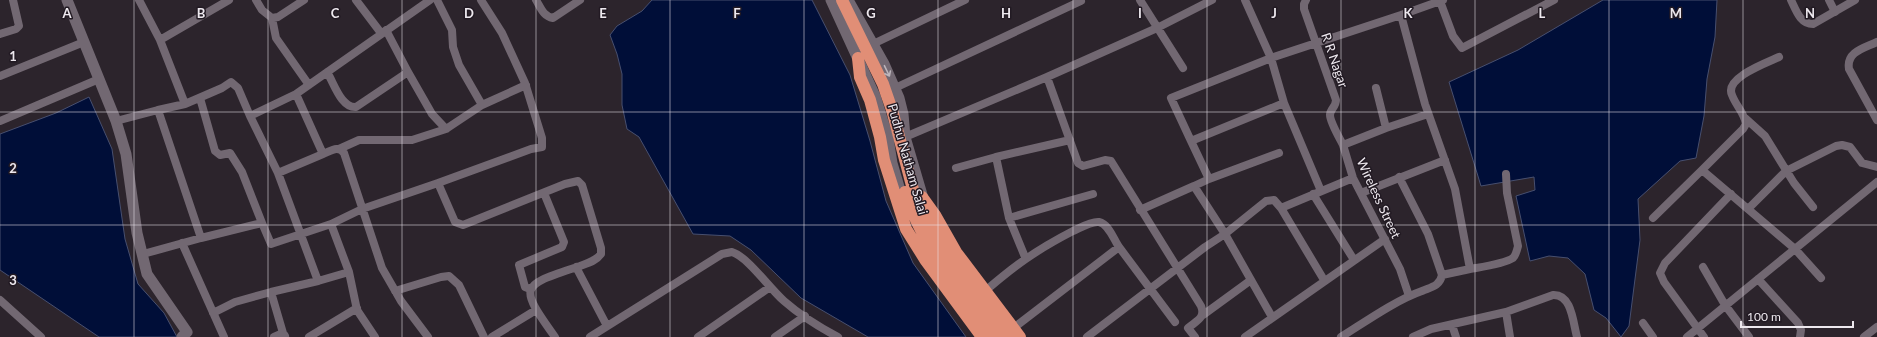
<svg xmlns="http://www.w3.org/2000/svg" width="1877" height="337" font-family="Lato,sans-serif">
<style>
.water{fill:#000e38;stroke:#474f6f}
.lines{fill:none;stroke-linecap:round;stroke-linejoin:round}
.street{stroke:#726872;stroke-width:8}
.secondary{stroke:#726872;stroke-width:11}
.highway{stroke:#e18e76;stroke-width:12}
.oneway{stroke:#bcb5bc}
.grid{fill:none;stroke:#ede8ee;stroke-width:1;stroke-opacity:0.55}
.labels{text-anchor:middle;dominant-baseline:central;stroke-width:3;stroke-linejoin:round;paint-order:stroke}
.street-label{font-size:13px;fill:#ede8ee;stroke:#221a23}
.grid-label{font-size:13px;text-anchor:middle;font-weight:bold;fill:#ede8ee;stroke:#221a23;stroke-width:3;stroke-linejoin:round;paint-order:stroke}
</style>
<rect width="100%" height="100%" fill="#2c242c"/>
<!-- water -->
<path class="water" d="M652,0H812L850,75L870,141L886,201L913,263L966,337H868L801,298L751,250L730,236L693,234L639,137L627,129L622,105V74L617,54L610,35L617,26L642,11Z
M1603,0H1717L1715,37L1707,79L1704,116L1696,158L1680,161L1638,199L1640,240L1629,326L1621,337L1606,318L1594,310L1585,274L1568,258L1549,256L1530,261L1516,196L1535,190L1534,177L1481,186L1449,82L1518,50Z
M89,97L112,149L125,239L138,284L164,313L177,337H99L0,270V134L56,113Z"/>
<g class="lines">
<!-- street -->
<path class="street" d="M139,0L160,40L185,104L158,110
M256,0L262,10L272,18L278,17L304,0
M356,0L381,33
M437,0L452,30L453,47L459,65L482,105
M481,0L502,33L525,83L542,138V147L531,149L438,183L455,222L463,225L565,184L578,181L582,185L601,248V254C596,261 588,263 580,266C521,286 517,284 555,337
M536,0C541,8 543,16 553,18L580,0
M1140,0L1183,68
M1245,0L1271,58L1284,103
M1306,0L1304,4V9L1336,100C1336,107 1330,109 1330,115C1330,122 1340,139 1343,145
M1791,0C1796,10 1800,24 1813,24L1855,0
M1829,0L1835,12
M1440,1L1453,36L1462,48L1554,0
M272,18L276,38L309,85
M386,30L408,72
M0,34L16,29L19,26L13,0
M160,40L229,0
M1877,42C1864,48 1846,52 1849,69L1877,120
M873,44L965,0
M327,72C334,83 341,108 356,107L408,72L432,114L446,129L482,105L526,85
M0,76L84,42
M1047,77L1157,28L1212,0
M895,88L1081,1
M1376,88L1386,128L1343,145L1353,178L1400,269L1409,296
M200,98L215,151L220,155L230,153L242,172L262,223
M185,104L222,88L231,82L238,88L250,116
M1745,118L1765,136L1794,183L1813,207
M0,121L99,79
M116,121L158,110L201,238
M1386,128L1428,114
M905,137L1047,77L1078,163L1083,166L1105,160L1111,161L1201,306C1206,318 1196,321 1188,328L1195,337
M1070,140L996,157L1009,218L1093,194
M1191,141L1171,98L1271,58L1401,15
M339,149L359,140H412L446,129
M956,168L996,157
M1702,170L1743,129L1746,124C1744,112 1736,106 1732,95C1724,78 1766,63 1779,57
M278,173L323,154
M1399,177L1428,234L1442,275
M1209,179L1279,153
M1361,193L1445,160
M1313,194L1354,260
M1281,208L1324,280
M1748,209L1786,171L1836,146L1842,145L1850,147L1862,163L1877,167
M1140,210L1194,186
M1009,218L1025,257
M1653,218L1702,170L1795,249L1821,278
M331,224L362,209L438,183
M182,243L224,337
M143,254L201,238L262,223L271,244L331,224L349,272L357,310L375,337
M576,267L607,326
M1703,267L1725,305L1749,337
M1470,269C1481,267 1504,264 1513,258C1516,255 1517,250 1518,246L1507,193L1506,174
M1758,279L1798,323L1801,330L1800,337
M318,281L349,272
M530,289L525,287L519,265L562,247L564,242L544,193
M395,291L441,277L449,276L459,285L484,337
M983,293C1014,266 1036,250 1073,231C1080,228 1091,221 1099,222C1109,224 1114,240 1119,247
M0,300L41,337
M1506,312L1510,337
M213,313L235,302L271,292
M1203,315L1251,280
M1272,317L1225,234L1194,186L1209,179L1191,141L1284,103L1321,191
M1643,323L1653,337
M1452,325L1456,337
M1011,330L1119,247L1175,322
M283,333L271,292L318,281L278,173L250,116L296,94
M274,337L283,333L285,336
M309,337L357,308
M428,337L401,301L382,268L344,153C338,145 331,151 323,154L296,94L430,0
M492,337L536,310
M590,337L722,254L732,252C748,257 770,289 784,301C800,315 819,327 838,337
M698,337L770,287
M775,337L805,316
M1087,337L1205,247L1225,234L1266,201L1274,200L1281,208L1353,178
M1245,337L1385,239
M1341,337C1365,322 1396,300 1422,291C1431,287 1440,286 1442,275L1470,269L1455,189L1425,104L1401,15L1443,0
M1413,337L1431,329L1506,312L1553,295C1572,294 1573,323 1577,337
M1687,337L1877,182
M1704,337L1664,282L1660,273L1665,263L1731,194
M1864,337L1877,327"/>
<!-- secondary -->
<path class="secondary" d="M67,0L116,121L126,154L137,233L147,274L187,332L182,337
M831,0L875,96L888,138L892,163L904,204
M848,0L884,64L899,98L903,114L905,137L925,205"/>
<!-- highway -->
<path class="highway" d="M842,0L883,84L892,110L916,201L942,248L1007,337
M858,58L860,77L870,100L880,137L884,160L906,229L926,261L982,337
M905,192C922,246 961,293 994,337
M922,197L935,215L956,252L1020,337"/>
</g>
<!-- one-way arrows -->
<defs><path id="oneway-shaft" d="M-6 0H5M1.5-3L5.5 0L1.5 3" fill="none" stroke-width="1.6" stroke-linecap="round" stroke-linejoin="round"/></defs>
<use class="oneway" href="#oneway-shaft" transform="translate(887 71) rotate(64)"/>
<!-- grid -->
<path class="grid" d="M134,0V337M268,0V337M402,0V337M536,0V337M670,0V337M804,0V337M938,0V337M1073,0V337M1207,0V337M1341,0V337M1475,0V337M1609,0V337M1743,0V337M0,112H1877M0,225H1877"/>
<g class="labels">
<!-- street labels -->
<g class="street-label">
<text transform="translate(1335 60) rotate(71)">R R Nagar</text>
<text transform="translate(908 159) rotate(74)">Pudhu Natham Salai</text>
<text transform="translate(1379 198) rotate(65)">Wireless Street</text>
</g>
</g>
<g class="grid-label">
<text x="67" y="18">A</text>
<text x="201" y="18">B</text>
<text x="335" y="18">C</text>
<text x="469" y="18">D</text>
<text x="603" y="18">E</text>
<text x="737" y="18">F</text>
<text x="871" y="18">G</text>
<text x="1006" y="18">H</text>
<text x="1140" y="18">I</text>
<text x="1274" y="18">J</text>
<text x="1408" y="18">K</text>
<text x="1542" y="18">L</text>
<text x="1676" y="18">M</text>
<text x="1810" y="18">N</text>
<text x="13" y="61">1</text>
<text x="13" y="173">2</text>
<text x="13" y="285">3</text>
</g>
<!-- scale -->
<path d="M1741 321v6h112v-6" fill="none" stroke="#ede8ee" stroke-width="2"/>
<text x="1747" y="321" font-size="12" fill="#ede8ee" stroke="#221a23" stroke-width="3" paint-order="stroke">100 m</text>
</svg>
